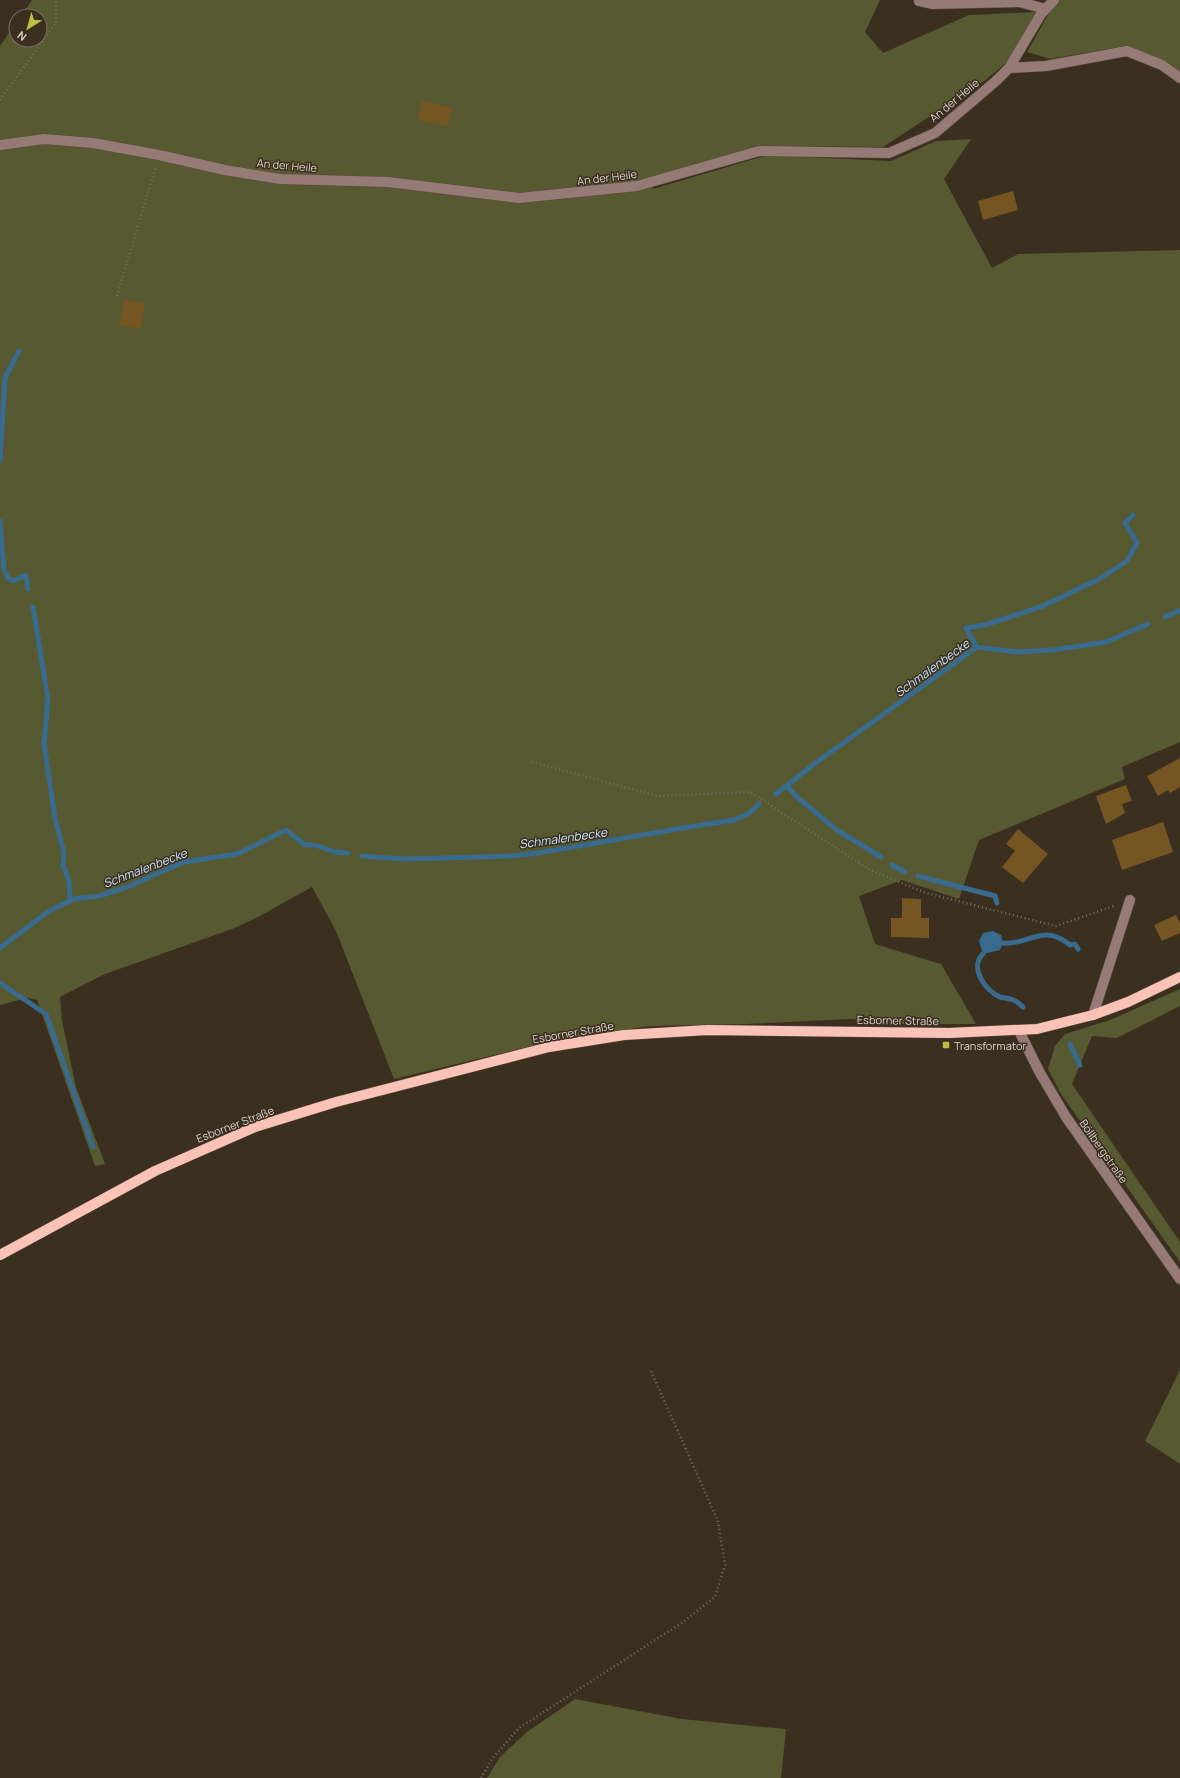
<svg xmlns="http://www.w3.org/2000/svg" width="1180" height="1778" font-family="Manrope,sans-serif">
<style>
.green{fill:#575931}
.water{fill:#386b8e}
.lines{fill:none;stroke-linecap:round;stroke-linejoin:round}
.stream{stroke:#386b8e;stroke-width:5}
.building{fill:#755623}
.minor-casing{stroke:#584d3e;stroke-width:11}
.major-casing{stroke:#584d3e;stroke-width:11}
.path{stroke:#766c5f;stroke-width:2.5;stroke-dasharray:1 3;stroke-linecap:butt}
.minor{stroke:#967a75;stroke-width:10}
.major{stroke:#fbc2b7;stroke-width:10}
.poi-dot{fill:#bfbe41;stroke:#3b2f20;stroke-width:1.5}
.labels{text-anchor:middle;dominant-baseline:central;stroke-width:3;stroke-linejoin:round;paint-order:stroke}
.street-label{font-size:11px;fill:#dad3c9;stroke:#3b2f20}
.poi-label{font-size:11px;fill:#dad3c9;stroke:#3b2f20;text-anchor:start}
.water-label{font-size:12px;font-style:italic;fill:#c6e3fa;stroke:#3b2f20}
</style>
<rect width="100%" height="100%" fill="#3b2f20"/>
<!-- green -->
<path class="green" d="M32,0H880L865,32L883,53L969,15L1037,12L1005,64L984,81L883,147L759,146L651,178L653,189L767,155L891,161L936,141L971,139L944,179L992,268L1018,254L1180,250V742L1122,767L1125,779L979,840L959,899L902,880L859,896L875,944L941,964L976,1024H906L851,1019L746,1024L650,1026L548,1042L394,1079L336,931L312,887L258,917L232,929L105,974L60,997L62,1021L76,1087L105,1164L95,1166L37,1000L27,998L0,1005V46L16,23V40H40V16H21Z
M1047,0H1180V72L1162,60L1125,46L1050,59L1027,52L1053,6Z
M1180,989V1006L1117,1038L1092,1036L1072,1084L1180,1242V1262L1061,1094L1048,1069L1055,1046L1065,1034L1110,1020Z
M1180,1370V1464L1145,1441Z
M575,1699L682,1719L786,1729L781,1778H487L500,1757L527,1732Z"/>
<!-- water -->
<path class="water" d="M993,931L1001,935L1003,943L1000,950L983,954L979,941L983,933Z"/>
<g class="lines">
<!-- stream -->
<path class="stream" d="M0,461L5,378L19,351
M0,521L4,570L8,578L13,581L26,575L28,589
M33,607L48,699L44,744L55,818L64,853L63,865L69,881L70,901
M1165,617L1180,610
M977,647L966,628L985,625L1043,606L1099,579L1127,561L1137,543L1125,523L1133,515
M787,786L798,798L837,830L881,857
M776,794L814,764L977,647L1016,652L1053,650L1106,642L1148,624
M362,856L403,859L444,858L512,856L538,853L683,828L734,820L748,814L759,804
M892,865L905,872
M918,876L995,896L997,903
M1003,943C1029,946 1042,922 1070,945L1075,944L1078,949
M0,948L49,911L74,899L99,896L127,887L184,862L237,854L286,830L305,845H315L335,852L348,853
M983,954C969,967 985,991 1000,997C1004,998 1009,998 1013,1000C1016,1001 1020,1004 1023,1007
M0,983L46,1014L93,1147
M1070,1044L1080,1065"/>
</g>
<!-- building -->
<path class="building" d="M422,101L452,108L448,126L418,120Z
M1013,191L1018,210L983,220L978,201Z
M124,300L145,303L140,329L119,325Z
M1180,758V787L1170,793L1168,790L1158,796L1147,776Z
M1126,785L1132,801L1122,804L1125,813L1106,824L1096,796Z
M1163,822L1173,852L1122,870L1112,840Z
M1018,829L1048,854L1023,883L1002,867L1015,851L1006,844Z
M902,898L921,899V918H929V938L891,937V918H902Z
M1176,915L1180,923V933L1162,941L1154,925Z"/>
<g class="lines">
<defs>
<path id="minor" d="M919,0V1L932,4L1019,2L1046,9
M1009,68L1041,14L1054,0
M0,145L44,139L93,143L159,155L225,170L280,179L388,182L519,198L637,186L759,151L889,153L935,133L996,81L1009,68L1046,66L1127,51L1162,65L1180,78
M1093,1015L1130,900
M1019,1031L1040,1073L1066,1117L1180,1279"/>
<path id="major" d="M0,1255L155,1171L255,1127L336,1102L549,1047L624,1035L708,1030L949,1033L1037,1029L1093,1015L1128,1002L1180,977"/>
</defs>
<!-- minor casing -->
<use href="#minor" class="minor-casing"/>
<!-- major casing -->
<use href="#major" class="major-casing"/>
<!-- path -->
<path class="path" d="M0,100L56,23V0
M117,296L156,166
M532,762L657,796L750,792L870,870L926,893L1056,926L1114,906
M481,1778L492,1759L519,1728L683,1622L715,1597L725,1565L718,1521L650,1369"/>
<!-- minor -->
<use href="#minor" class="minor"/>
<!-- major -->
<use href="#major" class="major"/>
</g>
<!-- markers -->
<rect class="poi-dot" x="942" y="1041" width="8" height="8" rx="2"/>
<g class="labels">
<!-- street labels -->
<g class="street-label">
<text transform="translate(954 100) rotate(-40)">An der Heile</text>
<text transform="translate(287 165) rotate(5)">An der Heile</text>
<text transform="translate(607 177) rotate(-7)">An der Heile</text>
<text transform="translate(898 1020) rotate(1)">Esborner Straße</text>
<text transform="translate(573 1032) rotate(-10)">Esborner Straße</text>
<text transform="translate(235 1124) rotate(-21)">Esborner Straße</text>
<text transform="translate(1104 1151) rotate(55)">Böllbergstraße</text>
</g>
<!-- poi labels -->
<g class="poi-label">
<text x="954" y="1045">Transformator</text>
</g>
<!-- water labels -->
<g class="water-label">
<text transform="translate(932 668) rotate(-36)">Schmalenbecke</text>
<text transform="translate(563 838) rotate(-8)">Schmalenbecke</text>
<text transform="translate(145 868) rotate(-21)">Schmalenbecke</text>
</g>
</g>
<!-- north arrow -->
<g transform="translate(28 28) rotate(217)"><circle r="19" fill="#3b2f20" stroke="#7b7164"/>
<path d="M0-3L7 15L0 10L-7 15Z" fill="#bfbe41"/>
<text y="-6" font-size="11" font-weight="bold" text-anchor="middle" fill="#dad3c9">N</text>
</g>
</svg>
